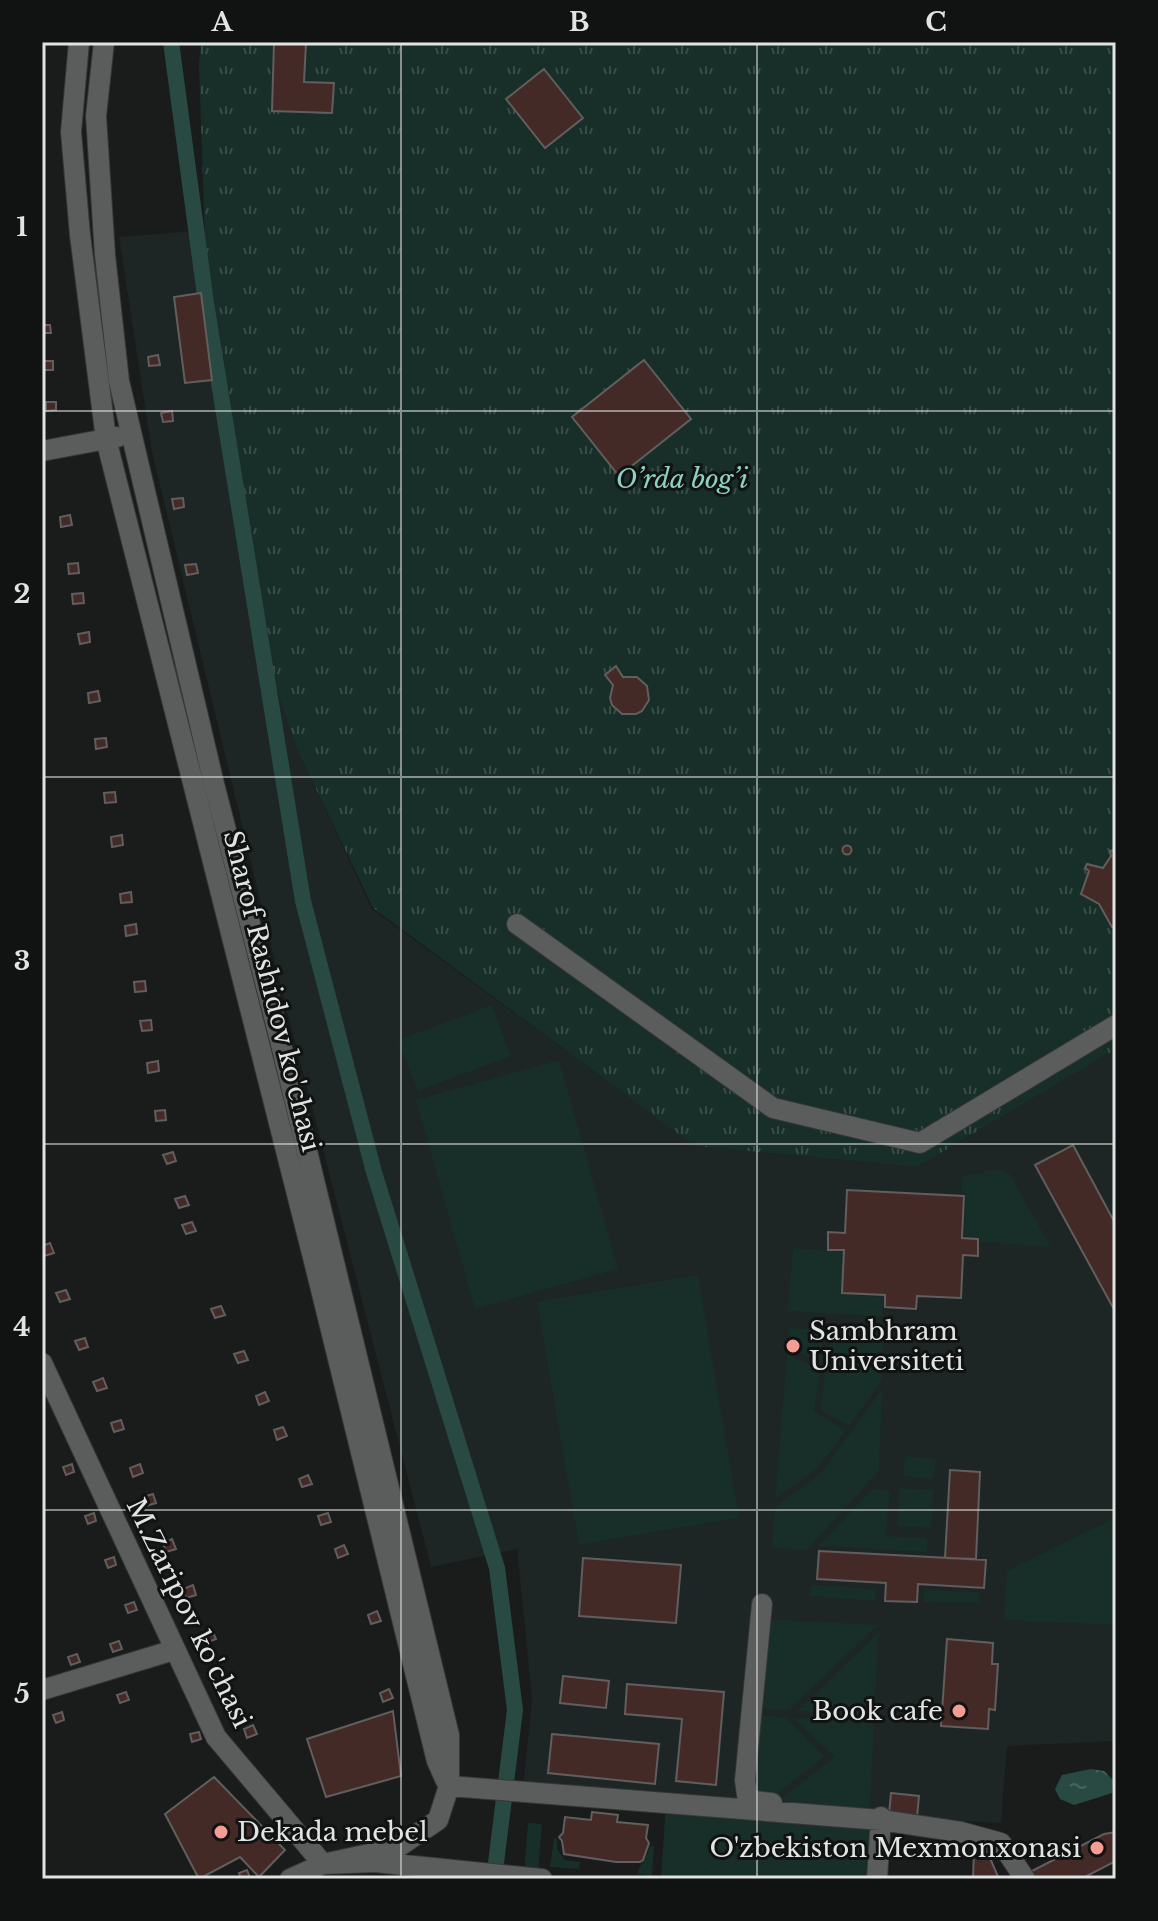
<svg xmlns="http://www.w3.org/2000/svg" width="1158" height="1921" font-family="'Libre Baskerville',serif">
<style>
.built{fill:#1d2624}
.grass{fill:#172e29}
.park{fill:url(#park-tufts)}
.water{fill:url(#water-ripples)}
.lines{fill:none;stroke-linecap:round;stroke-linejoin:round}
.canal{stroke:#294a43;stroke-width:16}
.building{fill:#442a27;stroke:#615e5d;stroke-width:2}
.minor-casing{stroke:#363737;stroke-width:22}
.minor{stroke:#5a5d5c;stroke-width:20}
.grid{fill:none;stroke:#e2e4e3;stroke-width:2;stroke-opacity:0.55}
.poi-dot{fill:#f59c93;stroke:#101312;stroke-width:3}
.labels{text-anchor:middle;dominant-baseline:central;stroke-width:6;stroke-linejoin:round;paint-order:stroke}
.park-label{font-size:26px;font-style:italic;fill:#8ed0c1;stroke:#101312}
.street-label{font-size:26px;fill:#e2e4e3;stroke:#101312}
.poi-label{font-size:26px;fill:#e2e4e3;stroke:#101312;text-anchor:start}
.neatline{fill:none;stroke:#e2e4e3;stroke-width:3}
.grid-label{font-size:26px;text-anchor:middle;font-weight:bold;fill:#e2e4e3}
</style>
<defs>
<pattern id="park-tufts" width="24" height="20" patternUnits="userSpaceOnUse" patternTransform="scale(2)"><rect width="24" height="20" fill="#172e29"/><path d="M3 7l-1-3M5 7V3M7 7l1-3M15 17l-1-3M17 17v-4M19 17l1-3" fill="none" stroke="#384c48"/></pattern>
<pattern id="water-ripples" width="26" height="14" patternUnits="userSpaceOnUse" patternTransform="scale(2)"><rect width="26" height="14" fill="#294a43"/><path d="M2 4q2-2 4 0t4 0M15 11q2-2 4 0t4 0" fill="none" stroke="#48645e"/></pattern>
</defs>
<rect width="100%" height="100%" fill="#191c1b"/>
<!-- built -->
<path class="built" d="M196,231L205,268L274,682L296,747L372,909L696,1146L917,1167L1116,1049V1741L1007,1746L1001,1823L881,1817L523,1789L532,1698L517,1549L431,1567L283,995L152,452L119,237Z"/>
<!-- grass -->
<path class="grass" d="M492,1005L511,1056L418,1091L398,1040Z
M559,1060L618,1269L475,1309L416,1100Z
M995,1169L1010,1174L1051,1247L980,1242V1237L964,1236L966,1194L961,1193L962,1177Z
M793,1248L844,1252L841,1294L884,1297L882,1317L788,1311Z
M698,1275L739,1518L579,1545L537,1302Z
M789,1328L824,1330L820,1362L788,1347Z
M831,1330L884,1332L883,1351L827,1368Z
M787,1354L820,1370L814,1412L846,1430L818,1468L775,1499Z
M882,1357V1381L849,1426L821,1411L825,1373Z
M882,1389L879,1471L807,1550L772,1548L775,1507L822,1472Z
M905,1456L936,1459L934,1479L903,1476Z
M899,1488L934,1490L931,1528L897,1526Z
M872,1489L890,1491L886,1536L927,1538V1552L819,1546Z
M1116,1517V1625L1004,1620L1007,1571Z
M810,1585L876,1589L875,1601L809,1596Z
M924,1590L979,1592V1603L923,1602Z
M768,1619L878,1625L789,1710L762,1709Z
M879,1632L874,1715L798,1711Z
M762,1715L786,1717L824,1757L769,1800L754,1798Z
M793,1718L874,1723L870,1809L778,1801L835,1757Z
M666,1801L872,1815L867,1879H661Z
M528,1823L542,1824L538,1873L524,1872Z
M554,1838L557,1839V1849L565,1860L580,1862L579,1869L550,1867Z
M650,1846H654L652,1876L637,1874C640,1863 648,1858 650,1846Z"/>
<!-- park -->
<path class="park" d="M201,42H1116V1049L917,1167L695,1146L373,908L296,747L274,682L206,268L199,65Z"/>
<!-- water -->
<path class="water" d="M1091,1769L1104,1771L1113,1780L1112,1793L1074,1805L1060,1799L1055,1789L1062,1775Z"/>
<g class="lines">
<!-- canal -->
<path class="canal" d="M171,42L206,303L303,901L374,1172L497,1568L515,1710L494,1879"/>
</g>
<!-- building -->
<path class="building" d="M274,42L306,43L304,82L334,83L332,113L272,111Z
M544,69L583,118L545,148L506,99Z
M201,293L212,380L185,383L174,297Z
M42,325H50L51,333H42Z
M158,355L160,365L149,366L148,357Z
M644,360L691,419L619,476L572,417Z
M44,361H53V370H44Z
M46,402H56V410L46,411Z
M172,411L173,421L163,422L161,413Z
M183,498L184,507L174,509L172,499Z
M70,515L72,525L61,527L60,517Z
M78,563L79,573L69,574L68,564Z
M196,564L198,573L187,575L185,565Z
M83,593L84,603L73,604L72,594Z
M89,632L90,642L80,644L78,634Z
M616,666L623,677H637L647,686L649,700L642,711L636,714H622L612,705L610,698L613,685L605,675Z
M98,691L100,701L89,703L88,693Z
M106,738L107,747L96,749L95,739Z
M115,792L116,802L105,803L104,793Z
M122,835L123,845L112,847L111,837Z
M842.5 850a4.5 4.5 0 1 1 9 0a4.5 4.5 0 1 1-9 0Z
M1114,850L1116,926L1112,927L1099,904L1081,894L1089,871L1085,868L1087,864L1103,868L1111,856L1110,851Z
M131,892L132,902L121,903L120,894Z
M136,924L137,934L126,936L125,926Z
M145,981L146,991L135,992L134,982Z
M151,1020L152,1030L142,1031L140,1021Z
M158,1061L159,1071L148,1073L147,1063Z
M165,1110L166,1120L156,1121L155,1111Z
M1073,1145L1116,1225V1313L1035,1165Z
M173,1152L176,1161L167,1164L163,1155Z
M847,1190L964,1196L962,1238L978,1239V1256L963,1255L961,1298L917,1296L916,1309L885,1307V1295L842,1293L844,1250H828V1232L845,1233Z
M185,1196L189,1205L179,1208L175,1199Z
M192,1222L196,1231L186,1234L182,1225Z
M50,1243L54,1253L44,1256L42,1246Z
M66,1290L70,1299L60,1302L56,1293Z
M221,1306L225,1315L215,1318L211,1309Z
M85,1338L88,1347L79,1350L75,1341Z
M244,1351L248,1360L238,1363L234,1354Z
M103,1378L107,1388L97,1391L93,1382Z
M265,1392L269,1401L259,1405L256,1396Z
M121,1420L124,1429L114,1432L111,1423Z
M283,1427L287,1436L277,1440L274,1430Z
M72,1464L74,1472L66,1475L63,1467Z
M140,1464L143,1473L133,1477L130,1468Z
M950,1470L980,1472L976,1559L945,1558Z
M308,1475L312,1484L302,1487L299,1479Z
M153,1494L156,1503L146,1506L143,1497Z
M94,1513L96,1521L88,1524L85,1516Z
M328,1513L331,1522L321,1525L318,1516Z
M172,1539L176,1549L166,1552L163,1543Z
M344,1545L348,1554L338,1558L335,1549Z
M819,1551L986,1560L984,1588L918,1584L917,1602L885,1601L886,1583L817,1579Z
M114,1557L116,1565L108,1568L105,1560Z
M583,1558L681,1565L676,1623L579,1616Z
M193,1585L196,1595L186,1598L183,1589Z
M134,1602L137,1610L128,1613L125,1605Z
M377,1611L381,1621L371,1624L368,1615Z
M212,1630L216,1639L206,1643L202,1634Z
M947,1639L993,1643L992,1664H998L995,1710L989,1709L988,1729L941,1726Z
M119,1641L122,1649L113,1652L110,1644Z
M77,1654L80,1662L71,1665L68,1657Z
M563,1676L609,1681L606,1708L560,1703Z
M627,1684L724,1692L716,1785L676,1781L682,1719L625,1714Z
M389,1689L393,1698L383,1702L380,1693Z
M126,1692L129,1700L120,1703L117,1695Z
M393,1711L401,1776L326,1797L307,1739Z
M62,1712L64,1720L56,1723L53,1715Z
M253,1725L257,1734L247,1738L244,1729Z
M199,1732L201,1739L192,1742L190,1734Z
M552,1734L659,1744L655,1784L548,1773Z
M214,1777L285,1850L259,1877L240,1857L199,1879L165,1814Z
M891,1793L919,1796L917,1817L889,1814Z
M592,1812L618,1815L617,1822L648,1825L646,1838L649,1843L643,1860L640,1862H616L564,1854L562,1841L559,1837L563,1833L565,1817L591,1820Z
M1116,1832V1861L1081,1879H1034L1030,1872L1104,1834Z
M974,1851H987L999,1879H973Z
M247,1870L250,1878L241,1879L239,1873Z"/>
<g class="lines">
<defs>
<path id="minor" d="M79,42L71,132L80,235L106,439L315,1265L437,1761L446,1781
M104,42L96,116L105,255L119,381L214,784L279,1036L449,1735V1786L438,1820L397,1848L323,1864
M42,451L117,437
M517,924L773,1108L920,1143L1116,1025
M42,1363L216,1737L323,1864
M762,1604L745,1780L747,1795L753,1801L772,1803
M42,1690L174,1650
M449,1786L881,1820L961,1832L1001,1843L1025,1879
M290,1879L323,1864L375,1862L542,1879
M877,1879L881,1817"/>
</defs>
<!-- minor casing -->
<use href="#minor" class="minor-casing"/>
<!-- minor -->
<use href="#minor" class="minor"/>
</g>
<!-- grid -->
<path class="grid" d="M401,42V1879M757,42V1879M42,411H1116M42,777H1116M42,1144H1116M42,1510H1116"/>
<!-- markers -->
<g class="poi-dot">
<circle cx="793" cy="1346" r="8"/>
<circle cx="959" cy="1711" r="8"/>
<circle cx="221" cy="1832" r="8"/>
<circle cx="1097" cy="1848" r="8"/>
</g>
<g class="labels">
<!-- park labels -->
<g class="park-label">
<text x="682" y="479">O’rda bog’i</text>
</g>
<!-- street labels -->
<g class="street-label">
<text transform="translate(272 991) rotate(76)">Sharof Rashidov ko'chasi</text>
<text transform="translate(189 1613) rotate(64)">M.Zaripov ko'chasi</text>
</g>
<!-- poi labels -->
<g class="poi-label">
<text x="809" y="1331">Sambhram<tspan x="809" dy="30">Universiteti</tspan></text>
<text x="943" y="1711" text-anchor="end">Book cafe</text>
<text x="237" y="1832">Dekada mebel</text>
<text x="1081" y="1848" text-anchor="end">O'zbekiston Mexmonxonasi</text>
</g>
</g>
<!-- border -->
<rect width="1158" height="1921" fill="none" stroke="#101312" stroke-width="88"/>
<rect x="44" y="44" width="1070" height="1833" class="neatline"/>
<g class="grid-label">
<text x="222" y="31">A</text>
<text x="579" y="31">B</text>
<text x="936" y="31">C</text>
<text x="22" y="236">1</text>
<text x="22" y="603">2</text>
<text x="22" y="970">3</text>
<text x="22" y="1336">4</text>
<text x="22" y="1703">5</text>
</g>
</svg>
